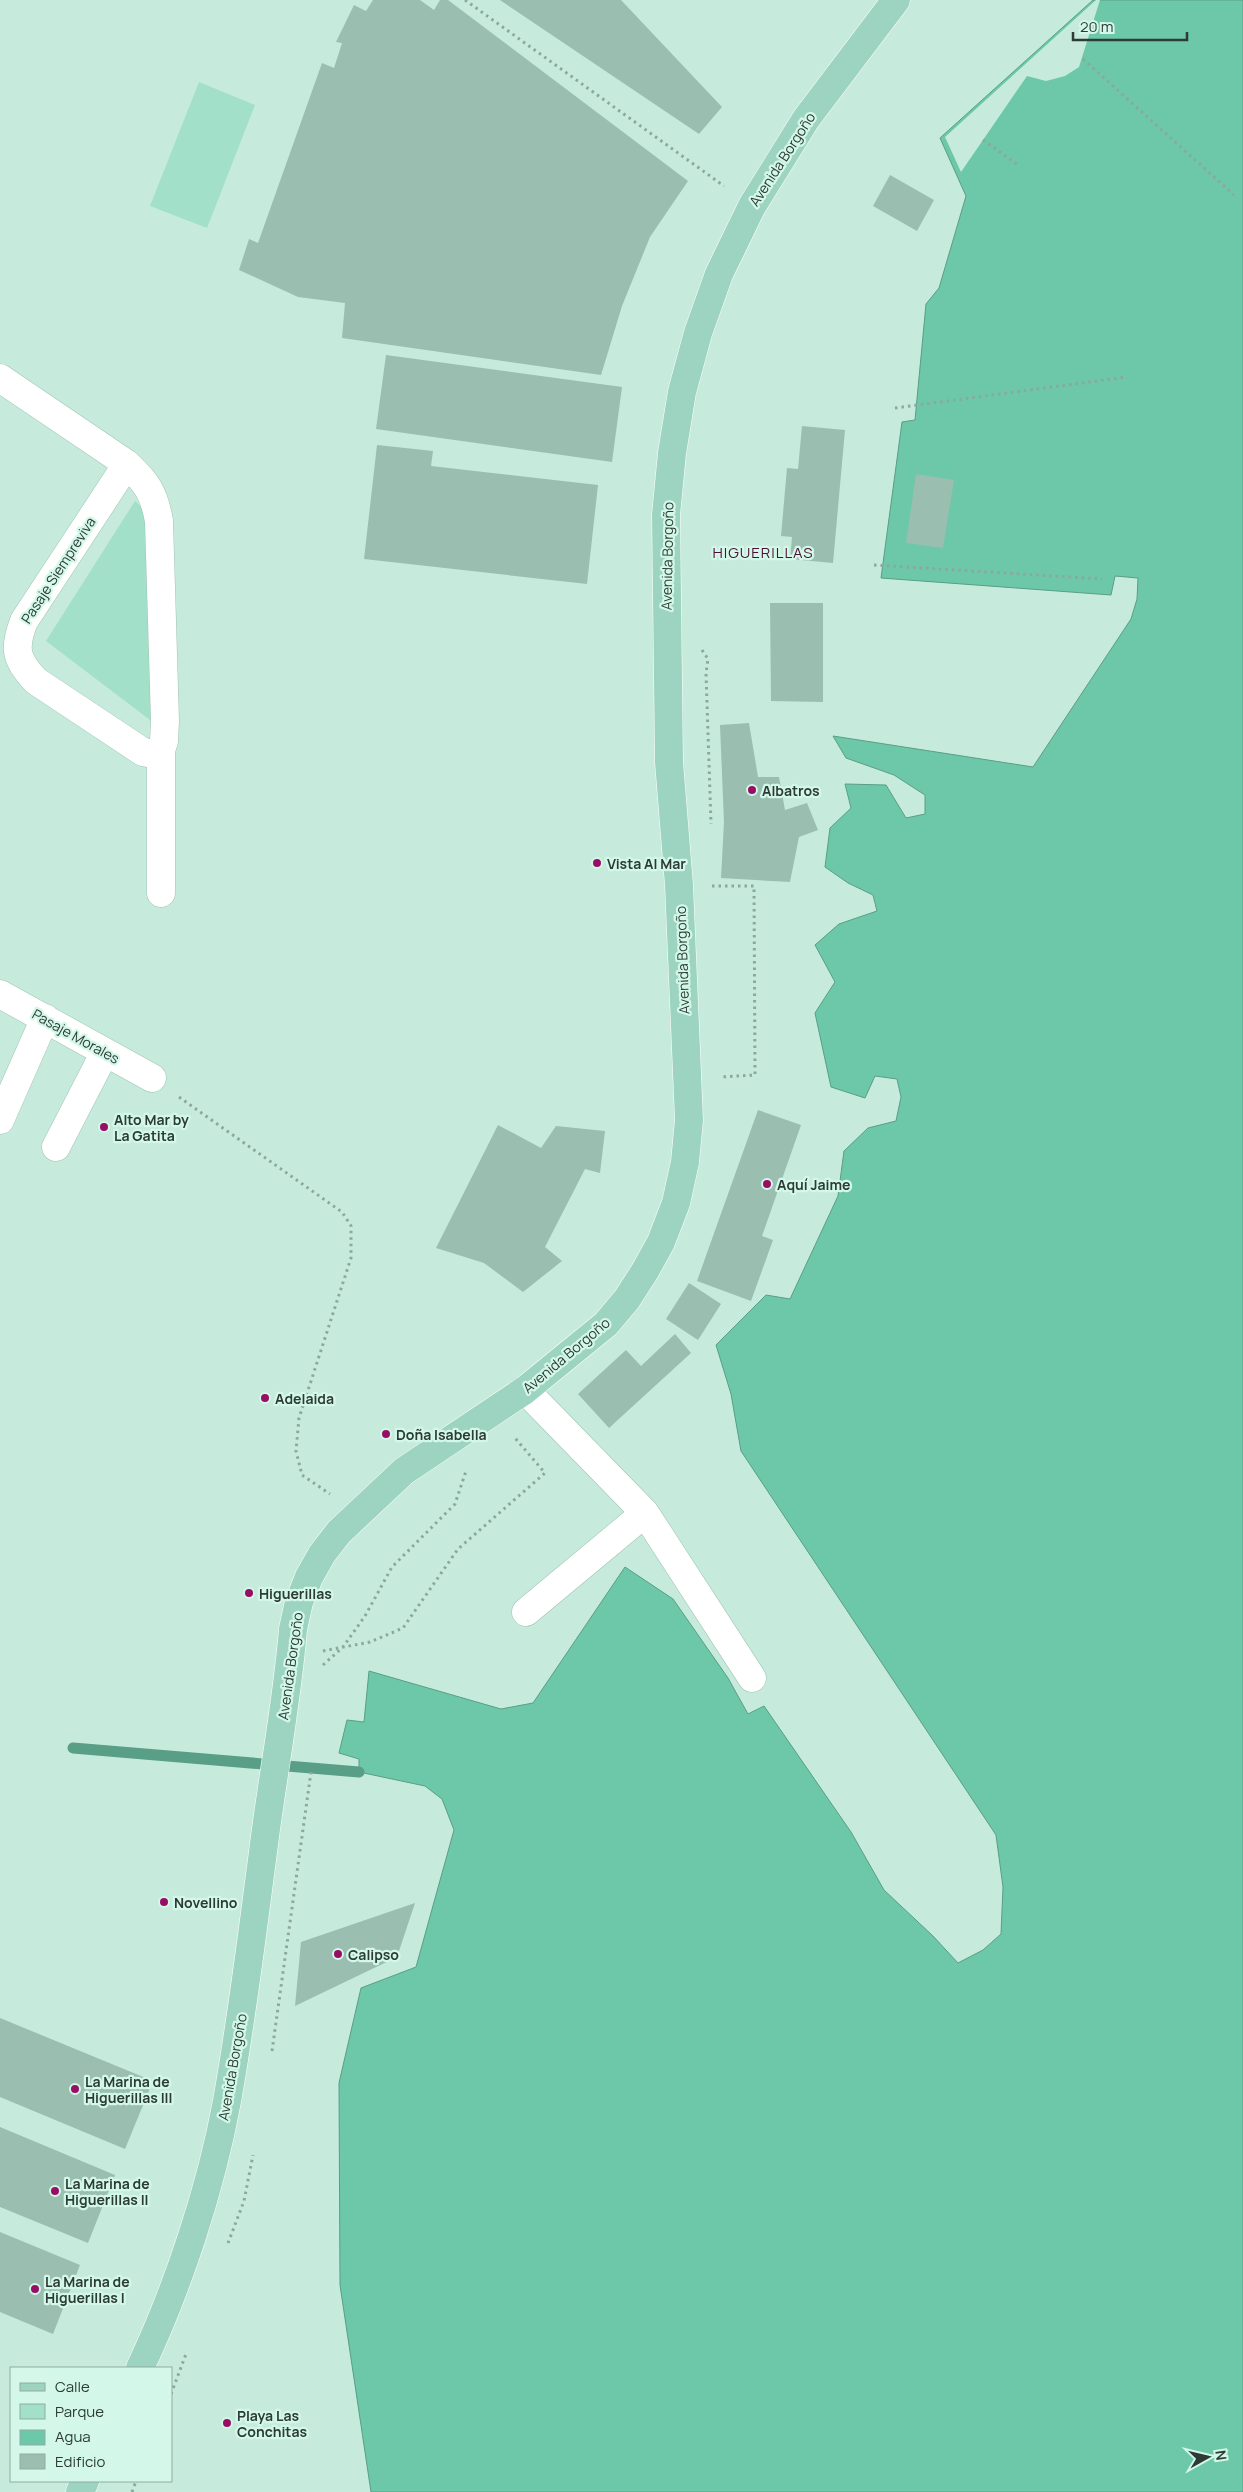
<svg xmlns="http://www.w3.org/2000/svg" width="1243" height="2492" font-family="Manrope,sans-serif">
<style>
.green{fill:#a2e0c9}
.water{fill:#6cc8a9;stroke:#599e86}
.pier{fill:#c6ebdc}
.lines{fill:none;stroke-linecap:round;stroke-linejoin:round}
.stream{stroke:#599e86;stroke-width:11}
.building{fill:#9abeb0}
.minor-casing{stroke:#9fc3b5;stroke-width:29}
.major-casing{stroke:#fff;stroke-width:29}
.path{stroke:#8ba89c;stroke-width:3;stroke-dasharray:2.5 4;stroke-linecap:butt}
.minor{stroke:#fff;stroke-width:28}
.major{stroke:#9dd3c1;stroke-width:28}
.poi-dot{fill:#970e64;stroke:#d3f8e9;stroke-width:2}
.labels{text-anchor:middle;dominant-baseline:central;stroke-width:4.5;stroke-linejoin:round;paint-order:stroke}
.street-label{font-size:14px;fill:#2c3b35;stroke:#d3f8e9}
.poi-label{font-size:14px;font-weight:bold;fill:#2c3b35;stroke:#d3f8e9;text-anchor:start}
.neighbourhood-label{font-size:15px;letter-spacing:1px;fill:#4d0f33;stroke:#d3f8e9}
</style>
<rect width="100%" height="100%" fill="#c6ebdc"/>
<!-- green -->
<path class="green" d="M199,82L255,105L207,228L150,206Z
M135,501L152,517L158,726L46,641Z"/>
<!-- water -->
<path class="water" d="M1093,0H1243V2492H371L340,2285L339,2083L361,1988L416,1967L454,1830L442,1799L425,1786L359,1772V1759L339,1753L347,1720L364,1722L369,1671L501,1709L533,1703L625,1567L673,1599L728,1678L748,1714L764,1706L851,1832L884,1890L933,1936L958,1963L983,1950L1001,1934L1003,1887L996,1835L741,1451L731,1394L716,1345L766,1295L790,1299L838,1196L844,1151L868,1128L896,1121L901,1097L897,1079L875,1076L865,1098L831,1087L815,1013L835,982L815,945L839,924L877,911L873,895L848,883L825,867L830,828L851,808L845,784L886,785L906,818L925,814V795L894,775L846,758L833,736L1033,767L1131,619L1137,599L1138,578L1115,576L1111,595L881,578L902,422L915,420L926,304L939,288L966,196L940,138Z"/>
<!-- pier -->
<path class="pier" d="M1096,0H1100L1079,67L1065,76L1046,81L1027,76L961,172L945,137Z"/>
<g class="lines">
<!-- stream -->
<path class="stream" d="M73,1748L359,1772"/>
</g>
<!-- building -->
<path class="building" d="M373,0H420L434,10L440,0H448L688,181L650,237L622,306L601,375L342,338L345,303L298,297L239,270L249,239L258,243L322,63L334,68L342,43L336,42L354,5L366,11Z
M500,0H621L722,107L699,134Z
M890,175L934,200L917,231L873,206Z
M386,355L622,387L612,462L376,429Z
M802,426L845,430L833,563L790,559L792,537L781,536L787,468L798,469Z
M377,445L433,451L431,466L598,485L587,584L364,559Z
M916,474L954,480L943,548L906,543Z
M770,603H823V702L771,701Z
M749,723L758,777H779L785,810L807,803L818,830L799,837L790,882L721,878L724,822L720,725Z
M758,1110L801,1125L762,1236L773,1240L751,1301L697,1281Z
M498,1125L541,1148L556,1126L605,1131L600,1173L585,1169L545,1247L562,1261L523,1292L484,1263L436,1248Z
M689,1283L721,1304L698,1340L666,1319Z
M675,1334L691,1353L609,1428L578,1394L626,1350L641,1366Z
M415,1903L397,1957L295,2006L301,1942Z
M0,2018L153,2081L125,2149L0,2097Z
M0,2127L115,2175L88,2243L0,2207Z
M0,2232L80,2265L53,2334L0,2312Z"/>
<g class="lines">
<defs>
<path id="minor" d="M0,378L127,464C147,483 154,493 159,521L165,721L164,741L161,750V893
M127,464L24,621C13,649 16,660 36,681L143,752L153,754L161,750
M0,994L152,1078
M0,1120L45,1018
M56,1147L105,1052
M525,1390L645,1513L752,1678
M526,1612L645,1513"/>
<path id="major" d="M140,2368C178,2288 211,2188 227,2101C242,2018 252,1935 263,1852C272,1778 287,1704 293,1629L299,1602L309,1577L322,1554L339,1532L404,1471L525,1390L606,1324L627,1299L645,1271L661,1242L676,1203L685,1162L689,1120L679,885L669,762L666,515L672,453L682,392L698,333L719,274L752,206L806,119L896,0
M80,2492L85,2481"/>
</defs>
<!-- minor casing -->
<use href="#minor" class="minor-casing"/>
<!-- major casing -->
<use href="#major" class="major-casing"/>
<!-- path -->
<path class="path" d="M465,0L724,186
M1083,59L1234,195
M983,140L1018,165
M895,408L1127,377
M874,565L1102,579
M702,650L708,659L706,673L711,824
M712,886H754L755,1075L720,1077
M179,1097L342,1212L351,1226V1258L299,1418L296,1451L302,1475L330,1494
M323,1651L370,1642L403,1628L458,1549L545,1473L515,1438
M323,1665L343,1647L365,1616L392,1567L455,1504L466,1471
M272,2051L311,1772
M228,2243L244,2201L253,2155
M171,2394L186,2354
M132,2492L136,2481"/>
<!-- minor -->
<use href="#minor" class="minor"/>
<!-- major -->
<use href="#major" class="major"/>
</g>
<!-- markers -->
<g class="poi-dot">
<circle cx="752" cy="790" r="5"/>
<circle cx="597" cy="863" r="5"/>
<circle cx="104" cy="1127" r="5"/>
<circle cx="767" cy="1184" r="5"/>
<circle cx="265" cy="1398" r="5"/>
<circle cx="386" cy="1434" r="5"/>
<circle cx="249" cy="1593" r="5"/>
<circle cx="164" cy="1902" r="5"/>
<circle cx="338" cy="1954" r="5"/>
<circle cx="75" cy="2089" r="5"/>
<circle cx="55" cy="2191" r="5"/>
<circle cx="35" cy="2289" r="5"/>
<circle cx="227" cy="2423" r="5"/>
</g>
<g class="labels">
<!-- street labels -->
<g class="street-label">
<text transform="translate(782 159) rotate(-57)">Avenida Borgoño</text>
<text transform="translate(667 556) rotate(-89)">Avenida Borgoño</text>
<text transform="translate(58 570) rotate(-57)">Pasaje Siempreviva</text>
<text transform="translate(682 960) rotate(-92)">Avenida Borgoño</text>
<text transform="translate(76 1036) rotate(29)">Pasaje Morales</text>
<text transform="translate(566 1355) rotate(-40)">Avenida Borgoño</text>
<text transform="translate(290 1666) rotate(-82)">Avenida Borgoño</text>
<text transform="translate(232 2067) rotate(-80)">Avenida Borgoño</text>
</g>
<!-- poi labels -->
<g class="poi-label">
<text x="762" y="790">Albatros</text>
<text x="607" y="863">Vista Al Mar</text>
<text x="114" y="1119">Alto Mar by<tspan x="114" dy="16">La Gatita</tspan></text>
<text x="777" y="1184">Aquí Jaime</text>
<text x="275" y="1398">Adelaida</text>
<text x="396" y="1434">Doña Isabella</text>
<text x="259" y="1593">Higuerillas</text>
<text x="174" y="1902">Novellino</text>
<text x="348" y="1954">Calipso</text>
<text x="85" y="2081">La Marina de<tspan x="85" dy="16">Higuerillas III</tspan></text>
<text x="65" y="2183">La Marina de<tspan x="65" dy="16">Higuerillas II</tspan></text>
<text x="45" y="2281">La Marina de<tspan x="45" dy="16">Higuerillas I</tspan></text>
<text x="237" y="2415">Playa Las<tspan x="237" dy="16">Conchitas</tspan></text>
</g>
<!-- neighbourhood labels -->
<g class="neighbourhood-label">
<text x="763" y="552">HIGUERILLAS</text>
</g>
</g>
<!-- legend -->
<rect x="10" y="2367" width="162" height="115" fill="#d3f8e9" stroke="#90aca1"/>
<rect x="20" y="2383" width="25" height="8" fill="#9dd3c1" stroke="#90aca1"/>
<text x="55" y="2392" font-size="15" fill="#2c3b35">Calle</text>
<rect x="20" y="2404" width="25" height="15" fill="#a2e0c9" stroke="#90aca1"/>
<text x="55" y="2417" font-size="15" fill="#2c3b35">Parque</text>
<rect x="20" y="2430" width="25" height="15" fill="#6cc8a9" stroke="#90aca1"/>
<text x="55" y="2442" font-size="15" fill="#2c3b35">Agua</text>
<rect x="20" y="2454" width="25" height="15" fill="#9abeb0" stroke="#90aca1"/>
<text x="55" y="2467" font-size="15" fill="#2c3b35">Edificio</text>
<!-- north arrow -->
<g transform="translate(1208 2457) rotate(82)" stroke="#d3f8e9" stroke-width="4" paint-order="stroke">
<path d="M0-4L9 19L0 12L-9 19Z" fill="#2c3b35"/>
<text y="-8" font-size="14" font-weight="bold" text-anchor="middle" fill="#2c3b35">N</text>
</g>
<!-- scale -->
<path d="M1073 32v8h114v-8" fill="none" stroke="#2c3b35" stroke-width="2.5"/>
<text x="1080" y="32" font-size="15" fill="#2c3b35" stroke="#d3f8e9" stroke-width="4" paint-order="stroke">20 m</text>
</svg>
